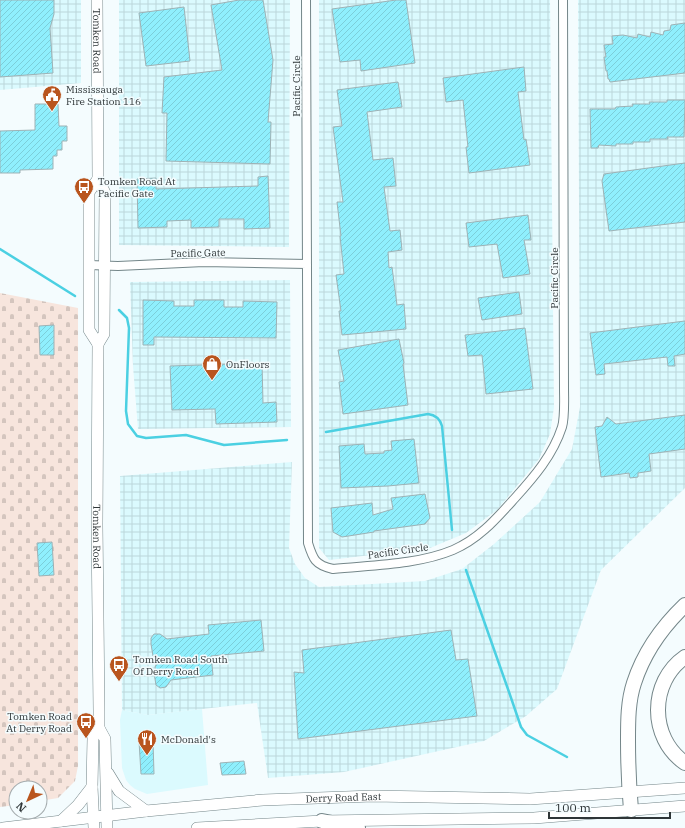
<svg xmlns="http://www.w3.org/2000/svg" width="685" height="828" font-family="'IBM Plex Serif',serif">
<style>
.built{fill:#dbfafe}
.industrial{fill:url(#industrial-grid)}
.cemetery{fill:url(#cemetery-stones)}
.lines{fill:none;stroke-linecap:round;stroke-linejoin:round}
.stream{stroke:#4bd0e2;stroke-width:2.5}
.building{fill:url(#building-hatch);stroke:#9eb2b5}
.minor-casing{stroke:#748689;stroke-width:10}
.secondary-casing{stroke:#748689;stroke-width:12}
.motorway-casing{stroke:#748689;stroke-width:16}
.minor{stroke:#fff;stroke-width:8}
.secondary{stroke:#fff;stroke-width:11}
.motorway{stroke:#fff;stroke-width:14}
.labels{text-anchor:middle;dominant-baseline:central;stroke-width:3;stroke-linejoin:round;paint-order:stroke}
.street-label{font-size:10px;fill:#2e3537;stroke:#f4fcfe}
.poi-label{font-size:10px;fill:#2e3537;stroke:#f4fcfe;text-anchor:start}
</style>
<defs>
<pattern id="industrial-grid" width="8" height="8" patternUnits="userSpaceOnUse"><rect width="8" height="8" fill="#dbfafe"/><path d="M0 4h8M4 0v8" fill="none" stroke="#bcd7da"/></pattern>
<pattern id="cemetery-stones" width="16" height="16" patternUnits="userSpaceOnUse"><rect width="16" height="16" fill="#f7e5dd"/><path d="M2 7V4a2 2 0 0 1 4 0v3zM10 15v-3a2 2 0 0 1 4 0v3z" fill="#d4c5be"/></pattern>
<pattern id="building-hatch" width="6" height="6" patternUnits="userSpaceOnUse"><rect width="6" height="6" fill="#8feffd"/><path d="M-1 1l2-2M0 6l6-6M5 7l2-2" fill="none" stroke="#7cced9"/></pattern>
</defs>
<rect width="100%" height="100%" fill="#f4fcfe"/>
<!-- built -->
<path class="built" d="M202,709L208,785L147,794L135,789L130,785L126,780L122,768L120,720L122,710L148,715Z"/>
<!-- industrial -->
<path class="industrial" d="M0,0H81V83L0,90Z
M119,0H290L289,247L119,245Z
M319,0H550L554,407L550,434L539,459L497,510L466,533L430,548L329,560L319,548Z
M578,0H685V488L601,570L557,689L526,716L484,741L344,772L268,778L257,703L148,715L122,710L120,476L292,462L289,548L295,564L305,578L319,587L425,581L462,569L494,544L540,502L572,449L580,407Z
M290,280L291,427L138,429L133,366L130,282Z"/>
<!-- cemetery -->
<path class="cemetery" d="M0,293L78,308V766L75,781L58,798L40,801V788H16V805L0,807Z"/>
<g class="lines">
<!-- stream -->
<path class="stream" d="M0,249L75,296
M119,310L127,318L129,328L126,411L128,424L137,436L146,438L186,435L224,445L287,440
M326,432L428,414C436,415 440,419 442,426L452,530
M466,570L509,692L521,727L527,735L567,757"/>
</g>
<!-- building -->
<path class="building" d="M0,0H54V14L50,28L53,73L0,77Z
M239,0H263L273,60L268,122H271L270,164L166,161L167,113H162L164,77L222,70L211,5Z
M396,0H406L415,63L361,71L360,60L340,62L332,9Z
M184,7L190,61L146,66L139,13Z
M685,23V73L610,82L609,79H608L607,71H606L604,57H606L604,45L613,44L612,36L623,35L637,38L638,34L650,37L651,32L663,35L664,31L670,30L671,25Z
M524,67L526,91L518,92L524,140L526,139L530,165L469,173L466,147H468L463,100L446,102L443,78Z
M398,82L402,107L367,112L373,160L393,158L396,186L384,187L390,231L400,230L402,250L388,252L389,268L392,267L397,305L404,304L406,329L342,335L339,311H341L336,275L344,274L340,236H341L337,202H343L333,127L342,126L337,90Z
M667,100H685L684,137H667L668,139H650V142H633V144H616V146L599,145L598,148H591L590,109H615L616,107L633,106L632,104H650L649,102H667Z
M35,104H58L59,126H67V141H62V150H57V156H53V169L20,170V173H0V131L35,130Z
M685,163V222L609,231L602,181L604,174Z
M268,176L270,228L244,229V219H219V227L191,228V220L167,221V227L138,228L137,179L156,178V189L258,186V177Z
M528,215L531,240H524L530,274L503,278L497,244L469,247L466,223Z
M519,292L522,314L482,320L478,298Z
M143,300L174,301V306H194V300H224V307H243V301L277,302L276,338L154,337V345H143Z
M685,321V354L674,356L675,366H668L667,357L604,364L605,374L596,375L590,333Z
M54,325V355H40L39,326Z
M525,328L533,389L486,394L482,355L468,356L465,335Z
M399,339L404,363L403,364L408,405L343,414L339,382L344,381L338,350Z
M262,363L263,403L276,402L277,422L216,424L215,409L172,410L170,366Z
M685,415V449L649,454L651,471L638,473V477L630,478L629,473L601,477L595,427L602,426L607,417L616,424Z
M414,439L419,483L388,486L341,488L339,446L364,444L365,454L384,453V451L392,450L391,441Z
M425,494L430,518L425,524L374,531V532L342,537L333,532L331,508L372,503L373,515L393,509L391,498Z
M52,542L54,575L39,576L37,543Z
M261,620L264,651L211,656L213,675L171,680L166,687L160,688L156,685L154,673L156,672L155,667L157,663V658L153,656L151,644V638L154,634H160L167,639L209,634L208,625Z
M451,630L456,660L468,659L477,716L298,739L294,672L304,673L302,650Z
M139,741H153L154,774H141Z
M244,761L246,774L222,775L220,763Z"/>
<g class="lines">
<defs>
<path id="minor" d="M306,0L308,543C313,559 315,565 333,569C371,565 417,565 453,550C479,539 496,519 515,498C534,477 553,455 562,427C565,417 564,400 564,388L563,0
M89,265L118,266L204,262L307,264"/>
<g id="secondary">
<path id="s1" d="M97,0L98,179L105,193L104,334L98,344L97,525L99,711V728L105,739L107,828"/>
<path d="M98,179L89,192V330L98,344"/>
<path d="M108,773L119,791L146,811"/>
<path d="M61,821L78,805L92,787"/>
<path id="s2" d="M3,828L146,811L263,800L373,796L530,799L685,788"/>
<path d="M94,828L92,787L93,738L99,728"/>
<path d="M197,828L322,821L534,818L685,806"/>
</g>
<path id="motorway" d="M685,657C649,682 649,738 685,763
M631,810C629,787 628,764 628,740C628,721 628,701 634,683C644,652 662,627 685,605
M322,821L358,828"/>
</defs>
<!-- minor casing -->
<use href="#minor" class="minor-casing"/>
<!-- secondary casing -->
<use href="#secondary" class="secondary-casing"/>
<!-- motorway casing -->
<use href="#motorway" class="motorway-casing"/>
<!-- minor -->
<use href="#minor" class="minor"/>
<!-- secondary -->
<use href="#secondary" class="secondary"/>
<!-- motorway -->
<use href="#motorway" class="motorway"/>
</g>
<!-- icons -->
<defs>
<symbol id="civic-pin" viewBox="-11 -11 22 30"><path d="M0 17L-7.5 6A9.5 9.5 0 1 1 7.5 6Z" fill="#b9551e" stroke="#f4fcfe"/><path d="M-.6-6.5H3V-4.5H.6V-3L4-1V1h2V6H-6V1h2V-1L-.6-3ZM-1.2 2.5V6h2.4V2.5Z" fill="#fff"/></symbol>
<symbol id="bus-pin" viewBox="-11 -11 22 30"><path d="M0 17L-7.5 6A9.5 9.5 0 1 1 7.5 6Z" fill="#b9551e" stroke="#f4fcfe"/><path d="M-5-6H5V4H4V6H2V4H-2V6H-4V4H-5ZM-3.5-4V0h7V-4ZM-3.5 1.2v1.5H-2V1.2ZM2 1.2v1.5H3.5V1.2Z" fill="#fff"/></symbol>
<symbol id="shop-pin" viewBox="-11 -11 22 30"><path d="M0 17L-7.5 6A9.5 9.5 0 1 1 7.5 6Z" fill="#b9551e" stroke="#f4fcfe"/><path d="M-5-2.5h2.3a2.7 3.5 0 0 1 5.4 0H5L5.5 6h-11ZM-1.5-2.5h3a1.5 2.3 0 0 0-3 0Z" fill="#fff"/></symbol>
<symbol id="restaurant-pin" viewBox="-11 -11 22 30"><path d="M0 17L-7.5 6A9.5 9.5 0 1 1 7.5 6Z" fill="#b9551e" stroke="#f4fcfe"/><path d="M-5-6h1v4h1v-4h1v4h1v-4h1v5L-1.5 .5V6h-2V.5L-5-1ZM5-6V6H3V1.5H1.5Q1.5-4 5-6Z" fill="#fff"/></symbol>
</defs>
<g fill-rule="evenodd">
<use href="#civic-pin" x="41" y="84" width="22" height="30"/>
<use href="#bus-pin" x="73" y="176" width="22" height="30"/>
<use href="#shop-pin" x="201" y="353" width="22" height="30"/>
<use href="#bus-pin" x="108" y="654" width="22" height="30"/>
<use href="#bus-pin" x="75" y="711" width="22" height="30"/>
<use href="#restaurant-pin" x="136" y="728" width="22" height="30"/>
</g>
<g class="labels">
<!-- street labels -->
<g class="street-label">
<text stroke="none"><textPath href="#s1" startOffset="41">Tomken Road</textPath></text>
<text transform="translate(296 86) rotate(-90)">Pacific Circle</text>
<text transform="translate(198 253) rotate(-1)">Pacific Gate</text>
<text transform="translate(554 278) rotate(-90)">Pacific Circle</text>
<text stroke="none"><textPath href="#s1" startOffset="540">Tomken Road</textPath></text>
<text transform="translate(398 551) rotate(-8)">Pacific Circle</text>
<text stroke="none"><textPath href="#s2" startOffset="342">Derry Road East</textPath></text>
</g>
<!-- poi labels -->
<g class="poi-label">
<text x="66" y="89">Mississauga<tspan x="66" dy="12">Fire Station 116</tspan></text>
<text x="98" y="181">Tomken Road At<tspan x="98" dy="12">Pacific Gate</tspan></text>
<text x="226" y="364">OnFloors</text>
<text x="133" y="659">Tomken Road South<tspan x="133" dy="12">Of Derry Road</tspan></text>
<text x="72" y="716" text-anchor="end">Tomken Road<tspan x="72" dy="12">At Derry Road</tspan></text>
<text x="161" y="739">McDonald's</text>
</g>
</g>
<!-- north arrow -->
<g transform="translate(28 800) rotate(224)"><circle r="19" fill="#f4fcfe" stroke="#a5acae"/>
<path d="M0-3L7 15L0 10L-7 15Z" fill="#b9551e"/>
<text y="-6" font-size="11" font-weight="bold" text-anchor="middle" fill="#2e3537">N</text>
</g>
<!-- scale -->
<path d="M549 812v6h121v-6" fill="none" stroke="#2e3537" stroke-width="2"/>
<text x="555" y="812" font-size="12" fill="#2e3537" stroke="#f4fcfe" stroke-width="3" paint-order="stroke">100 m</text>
</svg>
